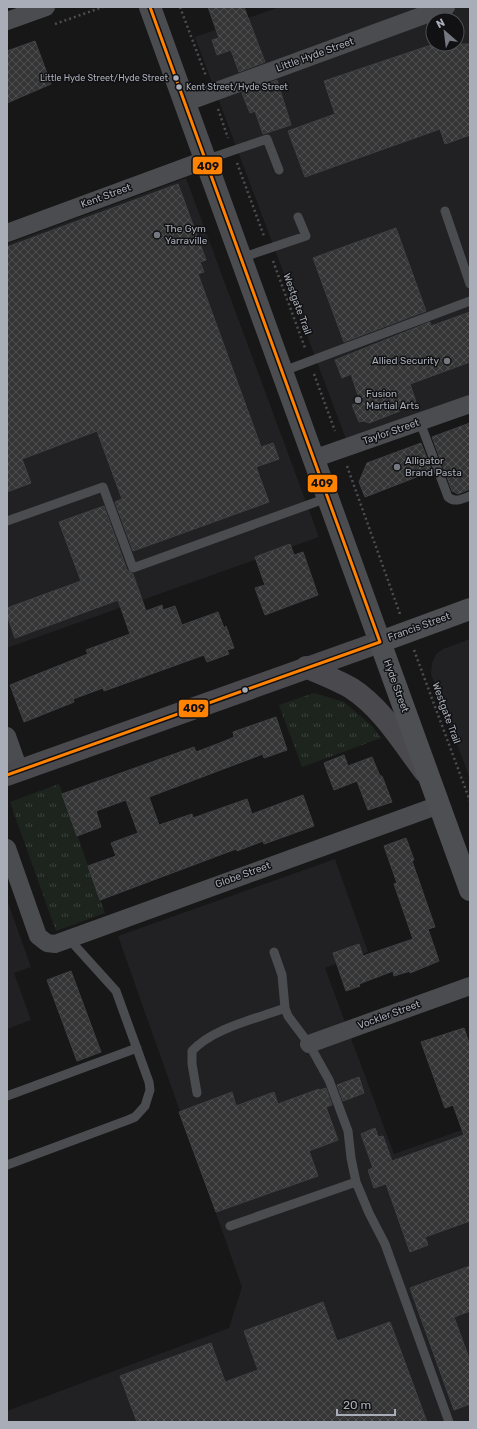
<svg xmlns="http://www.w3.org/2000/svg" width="477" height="1429" font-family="Rubik,sans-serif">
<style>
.built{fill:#212123;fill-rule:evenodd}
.grass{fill:url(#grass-tufts)}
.building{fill:url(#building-cross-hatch);stroke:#3f4043}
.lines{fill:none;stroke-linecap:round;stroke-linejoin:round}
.path{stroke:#4d4e52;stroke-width:2.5;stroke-dasharray:2 3;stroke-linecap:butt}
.service{stroke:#4b4c50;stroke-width:9}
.minor{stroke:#4b4c50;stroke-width:18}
.tertiary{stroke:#4b4c50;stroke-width:22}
.secondary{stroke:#4a4a4e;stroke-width:22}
.primary{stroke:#4d4f52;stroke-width:22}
.bus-1-casing{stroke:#111113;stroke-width:6}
.bus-1{stroke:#ff8200;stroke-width:3}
.bus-dot{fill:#a8adb8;stroke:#111113;stroke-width:1.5}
.poi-dot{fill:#757880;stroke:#111113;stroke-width:1.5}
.labels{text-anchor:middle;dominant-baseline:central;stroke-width:3;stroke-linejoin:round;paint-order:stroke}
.bus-label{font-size:9px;fill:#a8adb8;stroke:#111113;text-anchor:end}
.street-label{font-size:10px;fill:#a8adb8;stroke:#111113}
.poi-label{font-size:10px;fill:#a8adb8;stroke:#111113;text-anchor:start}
.line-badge{stroke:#111113;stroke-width:1.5}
.pale-badge-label{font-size:11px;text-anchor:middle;font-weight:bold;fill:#111}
</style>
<defs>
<pattern id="grass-tufts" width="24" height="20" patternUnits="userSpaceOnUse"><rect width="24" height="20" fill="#1d241e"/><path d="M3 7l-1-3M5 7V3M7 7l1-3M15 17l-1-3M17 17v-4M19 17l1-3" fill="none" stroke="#3b413d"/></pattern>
<pattern id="building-cross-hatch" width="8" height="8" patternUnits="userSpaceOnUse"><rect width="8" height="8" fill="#353536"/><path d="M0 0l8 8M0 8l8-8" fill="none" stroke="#4f5051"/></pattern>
</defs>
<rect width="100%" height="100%" fill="#171717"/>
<!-- built -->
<path class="built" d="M279,7H470V412L352,455L195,37ZM433,20H457V44H433Z
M186,178L319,537L7,648V244Z
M470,639V779L431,674L432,663L436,654L443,649Z
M335,859L368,952L325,968L394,1154L470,1127V1422H7V1411L229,1328L242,1287L118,936Z
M7,900L31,967L14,973L31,1020L7,1029Z"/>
<!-- grass -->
<path class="grass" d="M314,693L344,702L372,726L381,738L302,767L279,705Z
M59,784L105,913L56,931L10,802Z"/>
<!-- building -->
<path class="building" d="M208,7H244L265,62L239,72L231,50L217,55L212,40L219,38Z
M35,41L51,84L7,103V51Z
M434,44H470V135L445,144L440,129L305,177L288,131L335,114L324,81Z
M277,80L291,125L263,134L255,111L250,113L242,93Z
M178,184L206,260L200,262L204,272L198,274L261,447L273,443L279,459L256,467L269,502L133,551L115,502L122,499L97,431L22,459L31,483L7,492V247Z
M396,228L426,311L344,342L313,258Z
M470,312V362L410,384L416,402L403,406L400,411L369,423L364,421L359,422L352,405L360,402L351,374L342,378L335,360L430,322L431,326Z
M470,423V489L458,494L452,491L432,437Z
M421,443L432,471L365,497L359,482L367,463Z
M104,506L127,570L133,574L146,611L162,605L163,610L175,606L182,625L218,612L224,628L226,626L234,648L227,650L229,654L207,662L204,655L104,691L103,688L73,699L74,702L24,722L10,685L88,654L86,650L130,634L118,600L15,638L7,615V608L81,581L59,522Z
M290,544L294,555L303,552L318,595L265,615L255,588L265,585L255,557Z
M276,717L287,750L264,758L263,754L149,797L159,825L192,814L193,818L247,799L252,814L303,795L314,826L264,844L263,841L237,851L236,849L100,900L88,866L116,856L111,843L138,833L126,800L96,811L101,827L77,836L62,794L194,747L196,752L225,741L234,737L233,732Z
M344,755L348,766L372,757L380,776H382L392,802L368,810L357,781L334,790L324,763Z
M406,838L414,860L412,861L435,927L428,929L439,961L410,973V971L394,976L393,971L359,984L360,986L346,991L333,953L359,944L363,956L413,939L394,884L397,883L384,846Z
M71,971L101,1052L77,1061L47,980Z
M464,1028L470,1046V1221L425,1237L428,1245L410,1252L386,1184L374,1188L368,1170L373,1168L361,1134L375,1128L378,1137L383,1136L392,1161L464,1135L453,1105L445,1108L421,1042Z
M359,1077L364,1093L343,1101L337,1085Z
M326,1088L332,1105L326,1107L338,1140L309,1151L318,1176L216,1212L179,1112L232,1092L236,1106L274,1092L278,1104L319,1089L320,1090Z
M470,1266V1311L454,1317L470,1361V1404L454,1410L410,1288Z
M323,1302L337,1341L390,1322L427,1422H137L120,1376L211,1343L225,1382L258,1370L244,1331Z"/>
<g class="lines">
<!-- path -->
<path class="path" d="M180,7L206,76
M55,24L103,7
M218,109L228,138
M237,163L264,236
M273,261L305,348
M314,374L335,431
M347,466L400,614
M414,650L470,801"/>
<!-- service -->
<path class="service" d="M205,160L267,139L279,170
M445,211L470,284
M241,258L306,236L298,217
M281,372L470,301
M420,422L448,497C455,503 462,499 470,496
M7,521L103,487L133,568L327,498
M285,1008L288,1016L309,1044L329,1080L348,1131L351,1158L356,1182L369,1213L385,1244L449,1422
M197,1093L192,1064V1051C213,1028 256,1019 285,1008L282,975L274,952
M7,1096L137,1048
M7,1165L128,1120L135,1117L145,1106L150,1090L149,1082L116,991L69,939
M230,1226L356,1182"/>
<!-- minor -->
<path class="minor" d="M7,21L46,7
M184,103L446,7
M7,233L205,160
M313,459L470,404
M7,736L19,770
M7,848L38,936L47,943L55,944L439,805
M309,1044L470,986"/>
<!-- tertiary -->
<path class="tertiary" d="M150,7L380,642"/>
<!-- secondary -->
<path class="secondary" d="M306,667C321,674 337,680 351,688C382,708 402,742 424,771
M7,775L380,642"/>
<!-- primary -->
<path class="primary" d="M470,609L380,642L470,890"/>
<defs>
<path id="bus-1" d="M150,7L380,642
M7,775L380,642"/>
</defs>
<!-- bus-1 casing -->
<use href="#bus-1" class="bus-1-casing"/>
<!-- bus-1 -->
<use href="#bus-1" class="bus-1"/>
</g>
<!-- markers -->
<g class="bus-dot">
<circle cx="176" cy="78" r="3.5"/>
<circle cx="179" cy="87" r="3.5"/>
<circle cx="245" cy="690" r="3.5"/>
</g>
<g class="poi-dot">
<circle cx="157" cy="235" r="4"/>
<circle cx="447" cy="361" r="4"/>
<circle cx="358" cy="400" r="4"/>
<circle cx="397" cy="467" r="4"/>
</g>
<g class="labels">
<!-- bus labels -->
<g class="bus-label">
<text x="168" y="78">Little Hyde Street/Hyde Street</text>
<text x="186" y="87" text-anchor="start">Kent Street/Hyde Street</text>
</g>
<!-- street labels -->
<g class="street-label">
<text transform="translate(315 55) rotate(-20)">Little Hyde Street</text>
<text transform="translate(106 196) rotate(-20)">Kent Street</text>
<text transform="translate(297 304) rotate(70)">Westgate Trail</text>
<text transform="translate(391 432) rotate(-19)">Taylor Street</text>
<text transform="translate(419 627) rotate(-20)">Francis Street</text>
<text transform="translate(396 686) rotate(70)">Hyde Street</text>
<text transform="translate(446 713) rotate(70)">Westgate Trail</text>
<text transform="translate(243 875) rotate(-20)">Globe Street</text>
<text transform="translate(389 1015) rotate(-20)">Vockler Street</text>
</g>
<!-- poi labels -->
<g class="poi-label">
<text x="165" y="229">The Gym<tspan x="165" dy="12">Yarraville</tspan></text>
<text x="439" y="361" text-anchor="end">Allied Security</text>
<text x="366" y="394">Fusion<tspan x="366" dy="12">Martial Arts</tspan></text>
<text x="405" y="461">Alligator<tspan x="405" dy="12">Brand Pasta</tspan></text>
</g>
</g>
<g class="line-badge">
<rect x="192" y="156" width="31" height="19" rx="4" fill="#ff8200"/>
<rect x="307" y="474" width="31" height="19" rx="4" fill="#ff8200"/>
<rect x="178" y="699" width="31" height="19" rx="4" fill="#ff8200"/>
</g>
<g class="pale-badge-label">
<text x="208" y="170">409</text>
<text x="322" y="487">409</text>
<text x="194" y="712">409</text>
</g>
<!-- border -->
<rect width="477" height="1429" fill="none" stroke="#a8adb8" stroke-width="16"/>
<!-- north arrow -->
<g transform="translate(445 32) rotate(332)"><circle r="19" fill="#111113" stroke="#4d4f55"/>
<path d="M0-3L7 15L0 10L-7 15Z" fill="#757880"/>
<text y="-6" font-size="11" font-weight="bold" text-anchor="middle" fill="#a8adb8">N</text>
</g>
<!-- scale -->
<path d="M337 1409v6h58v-6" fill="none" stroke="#a8adb8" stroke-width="2"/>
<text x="343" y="1409" font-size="12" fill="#a8adb8" stroke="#111113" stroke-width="3" paint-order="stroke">20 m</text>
</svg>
